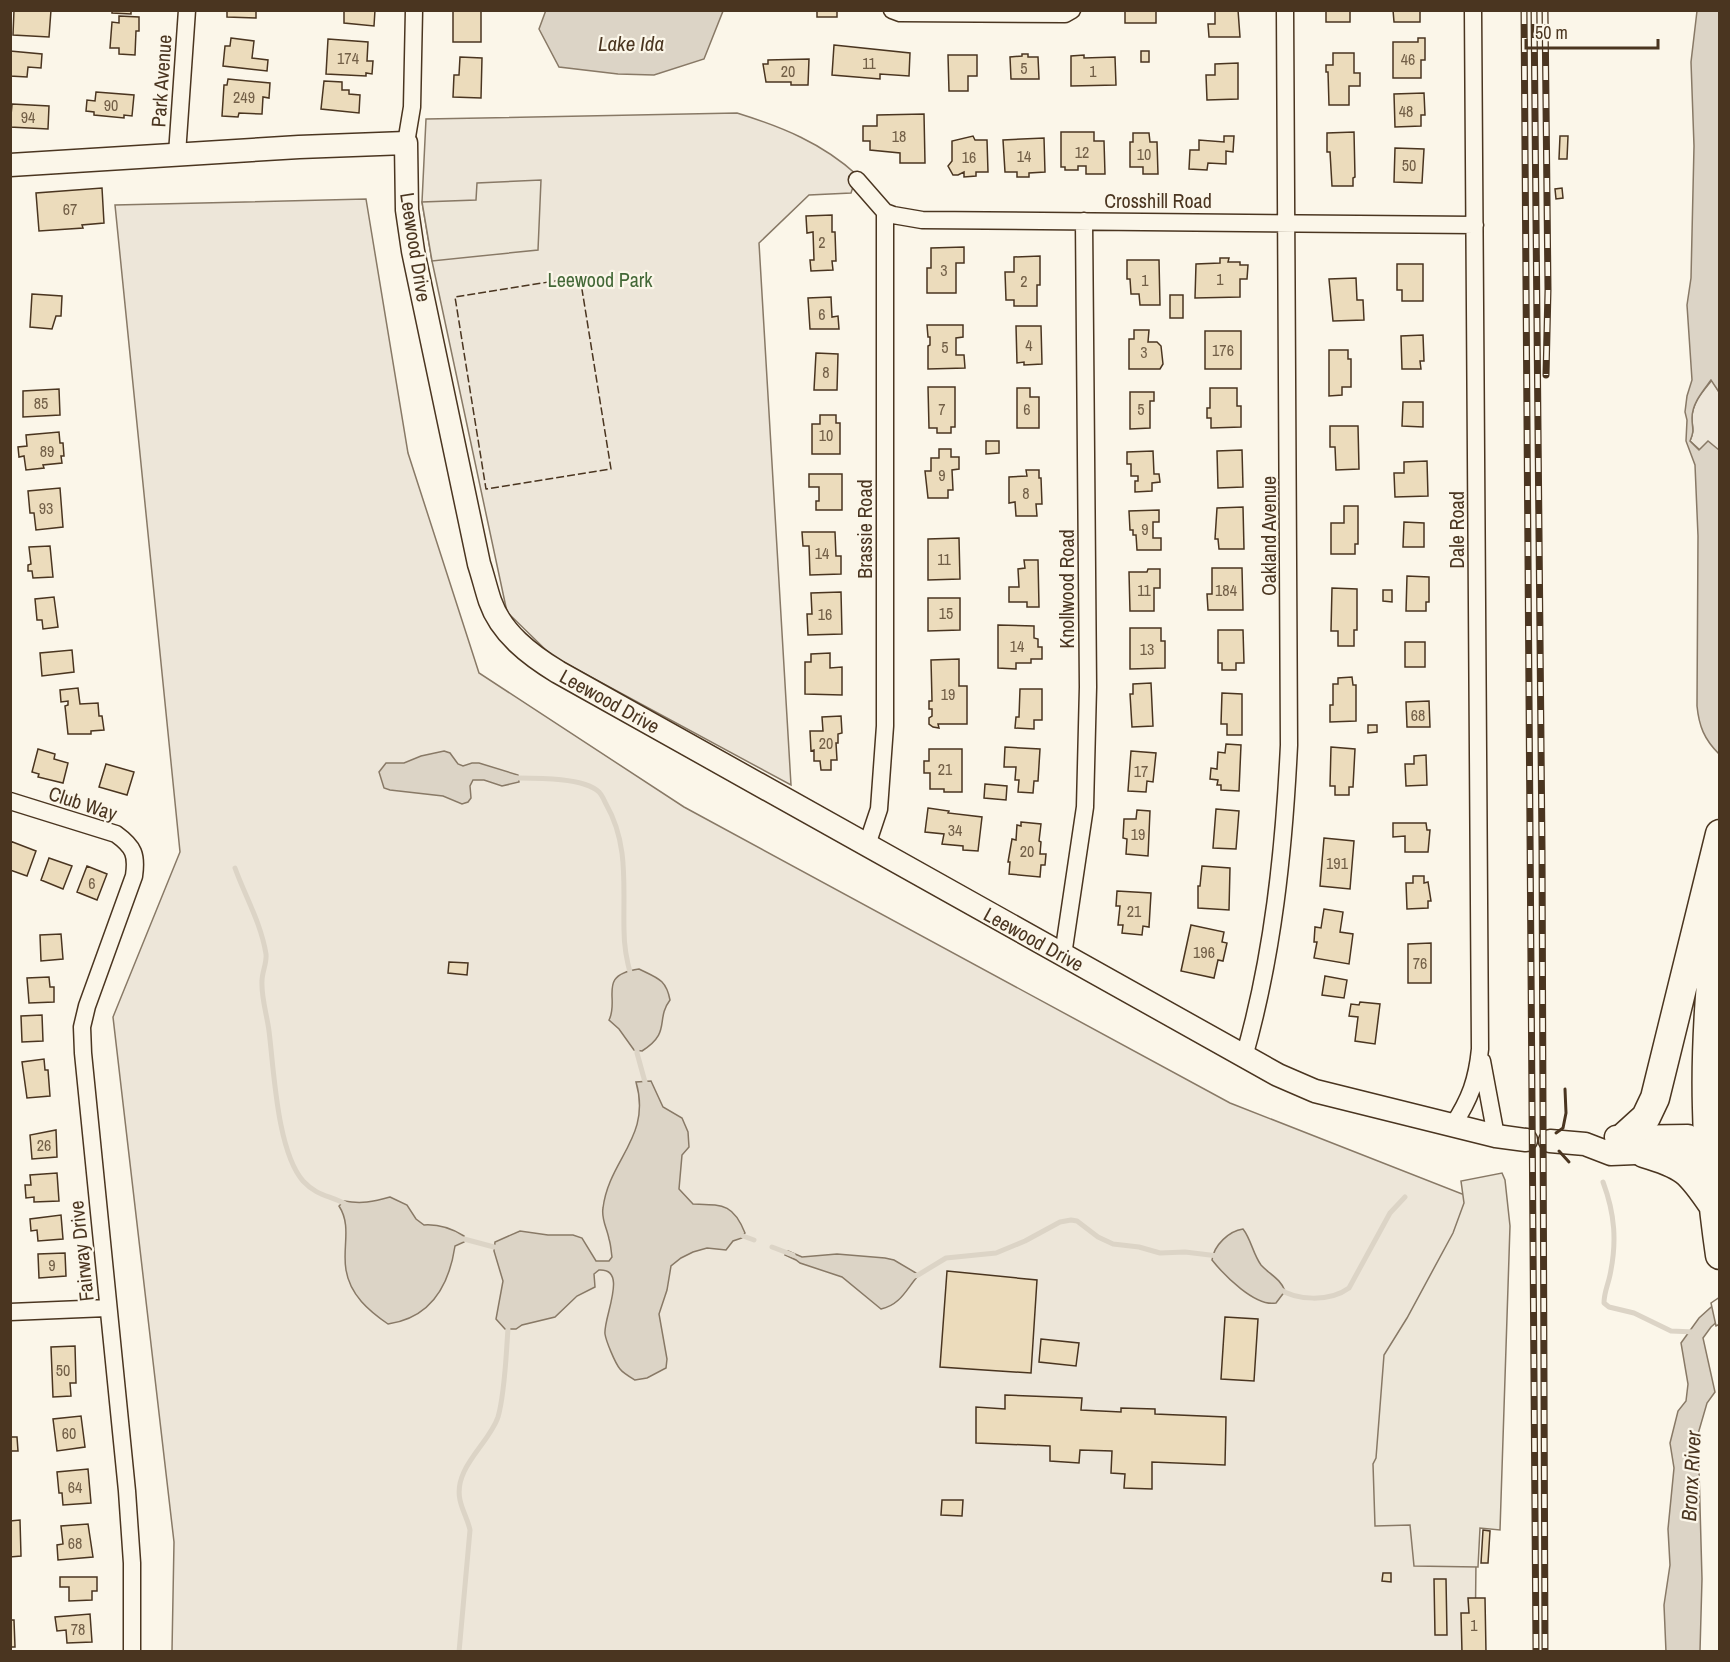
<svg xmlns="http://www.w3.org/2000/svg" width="1730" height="1662" font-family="'Archivo Narrow',sans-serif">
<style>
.green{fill:#ede6d9;stroke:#887966;stroke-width:1.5}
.parking{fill:#ede7d9;stroke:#887966;stroke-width:1.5}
.water{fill:#dcd4c6;stroke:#887966;stroke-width:1.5}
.pier{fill:#fbf6e9;stroke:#887966;stroke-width:1.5}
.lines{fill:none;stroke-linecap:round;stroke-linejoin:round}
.stream{stroke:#dcd4c6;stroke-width:5}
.building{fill:#ecdcbc;stroke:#4a3520;stroke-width:1.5}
.street-casing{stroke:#4a3520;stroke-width:19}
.secondary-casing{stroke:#4a3520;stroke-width:25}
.highway-casing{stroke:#4a3520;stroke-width:31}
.street{stroke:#fbf6e9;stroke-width:16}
.secondary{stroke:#fbf6e9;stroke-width:22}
.highway{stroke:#fbf6e9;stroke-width:28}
.rail-casing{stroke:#4a3520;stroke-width:7}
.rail{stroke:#fbf6e9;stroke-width:4.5;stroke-dasharray:14;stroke-linecap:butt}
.fence{stroke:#4a3520;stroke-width:1.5;stroke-dasharray:8 3;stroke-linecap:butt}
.wall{stroke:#4a3520;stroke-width:3}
.labels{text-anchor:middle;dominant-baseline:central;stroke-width:4.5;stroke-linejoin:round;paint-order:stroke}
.number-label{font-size:16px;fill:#725f47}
.street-label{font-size:20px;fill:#4a3520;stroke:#fbf6e9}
.park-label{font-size:20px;fill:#436837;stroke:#fbf6e9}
.water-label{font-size:21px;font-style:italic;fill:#4a3520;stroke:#fbf6e9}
</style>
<rect width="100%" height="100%" fill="#fbf6e9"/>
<!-- green -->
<path class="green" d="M737,113C782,127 822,143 857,175L851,193L809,195L759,243L791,785L552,656L507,612L432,261L422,202L426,119Z
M366,199L408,453L479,673L684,807L1230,1103L1480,1201L1475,1651H172L174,1542L113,1017L180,852L115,205Z
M1712,380L1719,392V450H1700L1690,441C1695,429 1692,429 1692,418C1692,403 1703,391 1712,380Z"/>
<!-- parking -->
<path class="parking" d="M541,180L538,250L432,261L422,202L476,200L477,183Z
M1502,1173L1505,1180L1510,1226L1500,1530L1480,1528L1478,1567L1414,1566L1410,1525L1375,1526L1373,1464L1376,1458L1384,1355L1407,1318L1453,1233L1464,1203L1461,1181Z"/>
<!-- water -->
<path class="water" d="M546,10H723V11L704,59L654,75L618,74L559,67L539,29Z
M1697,11H1720L1719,392L1711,380C1703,391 1692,403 1692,418C1692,429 1695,429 1690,441L1699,450L1708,441L1719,450V754C1704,739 1699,726 1697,706L1698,536L1695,465L1686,441L1687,420L1685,412L1687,396L1692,380L1687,305L1691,278L1694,146L1691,62Z
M444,751L450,753L458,764L463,766L472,763H479L518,775L519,782L502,786L484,780H473L470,786L471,798L468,802L462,804L443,796L390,790L384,788L379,772L386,763H404L421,756Z
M639,969C657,978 666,979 670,1000C655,1020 672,1032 642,1051L634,1050L619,1029L609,1020C620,999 596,975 639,969Z
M651,1081L663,1107L682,1118L688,1132L689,1147L682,1155L679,1189L693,1204C722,1205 733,1203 745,1233L742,1238L733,1241L726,1250L707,1248L693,1252L681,1258L671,1266L667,1290L659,1314L667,1359L666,1368L647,1378L635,1380C630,1377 623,1373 620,1369C615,1363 606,1341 605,1334C603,1318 629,1268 599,1270L594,1274L595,1287L577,1296L555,1317L522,1325L516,1329H505L496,1319L503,1281L494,1251L495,1242L520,1231L548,1235H573L582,1238L596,1261H609L612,1257C611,1251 611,1245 609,1239C607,1228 601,1219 603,1208C609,1159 652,1137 636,1082Z
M390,1197L407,1205L416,1219L424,1225C439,1224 451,1228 464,1236V1242L455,1246C449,1286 430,1318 388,1324C369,1311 350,1295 346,1270C342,1248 352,1226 339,1206L344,1201C361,1204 373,1202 390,1197Z
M1243,1229C1251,1239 1253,1254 1261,1265C1269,1274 1281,1279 1285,1291L1276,1303C1255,1307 1224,1275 1212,1260C1214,1245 1229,1231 1243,1229Z
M788,1251L802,1257L837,1254L885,1258L894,1260L916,1273L917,1277C906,1290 900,1305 881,1309L842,1277L800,1263L796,1260L785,1255Z
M1719,1300V1320L1711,1327L1703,1338L1715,1392L1707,1403L1698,1434L1702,1579L1700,1651L1666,1652L1664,1605L1670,1565L1668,1529L1674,1468L1670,1443L1678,1411L1686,1401L1688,1384L1681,1343L1699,1318Z"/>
<!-- pier -->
<path class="pier" d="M1720,1297V1324L1716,1326L1711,1303Z"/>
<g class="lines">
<!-- stream -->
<path class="stream" d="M513,778C534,778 584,777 599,792C602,795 604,800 606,804C629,844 623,886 624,930C624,945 627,962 631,976
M235,868C245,896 261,923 266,954C267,963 262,972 262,981C261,997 267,1015 269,1031C274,1070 277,1151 303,1181C318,1197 330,1195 347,1205
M637,1045V1053L645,1082
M1603,1182C1615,1214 1617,1242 1610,1275C1608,1285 1604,1292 1604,1303L1609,1307L1634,1313L1671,1331L1694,1332
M743,1236L754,1240
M464,1239L494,1247
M772,1247L793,1255
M910,1277L918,1275L946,1258L996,1253L1025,1241L1060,1222L1071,1220L1077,1221L1098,1237L1113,1244L1139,1247L1160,1253L1185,1252L1218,1256
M1278,1288C1296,1301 1330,1302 1349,1288L1390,1213L1405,1197
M459,1652L470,1530C468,1520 462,1510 460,1500C453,1468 489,1444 498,1417C505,1393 506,1355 508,1329"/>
</g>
<!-- building -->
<path class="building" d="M14,10H51L49,37L13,35Z
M112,10H131V14L112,13Z
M227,10H256V18L227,17Z
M344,10H375L374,26L344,23Z
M453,10H481V42H453Z
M817,10H837V17H817Z
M1125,10H1156V23H1125Z
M1215,10H1238L1240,37H1209L1208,24H1215Z
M1326,10H1350V22H1326Z
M1393,10H1420V22H1394Z
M119,16L139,17V31H136L135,55L119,54V48H110L112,22L119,23Z
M231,38L254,41L252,58L268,60L267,71L223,66L225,46H230Z
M1418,38H1425V60H1421V78H1393V42H1418Z
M328,39L368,42L367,61H373L372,74L366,73V76L326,74Z
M834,45L910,53L909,76L880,74V79L832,75Z
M10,51L42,54L41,68L28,67L27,77L10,76Z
M1141,51H1149V62H1141Z
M1333,53H1354V73H1360V86H1349V105H1329L1328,72H1326V65H1333Z
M1022,54H1028V57H1038L1039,79H1011L1010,57L1022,56Z
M948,55H977V76H968V91H949Z
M1084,55V58L1115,57L1116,85L1071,86V56Z
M460,57L482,58L481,98L453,97L454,75H459Z
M809,59L808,85H791V82H766L763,64H768V60Z
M1238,63V99L1207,100L1206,75H1215V64Z
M228,79L270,83L269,98L263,97L262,114L239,113L238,117L222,116L224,85H227Z
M324,81L342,82V90H349V94L360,95L359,113L321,109Z
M96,92L134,95L132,116L124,115V118L94,115V112L86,111L87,100L95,101Z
M1424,93L1425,115H1421V126L1395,127L1394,94Z
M12,104L49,106L48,129L10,127Z
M924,114L925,163H900V153L870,150V141H863V126H877V115Z
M1061,132H1094V141H1104L1105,174H1086V166H1078V170H1065V167H1061Z
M1354,132L1355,177L1353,178V186H1332L1330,152H1327V133Z
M1133,133H1149L1150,142H1157L1158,174H1143V167H1130V142H1133Z
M973,136L975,140H987L988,172H976V176L964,177V172L958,175H953L948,166L952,161V141Z
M1224,136H1234L1233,152L1226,151V164L1208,163L1207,170L1189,169L1190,150H1199V140L1224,142Z
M1560,136H1568L1567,159H1559Z
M1044,138L1045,172L1029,173V177H1017V172H1005L1003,140Z
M1395,148L1424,149L1422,183L1394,182Z
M102,188L104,223L82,225L83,228L39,231L36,193Z
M1562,188L1563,198L1556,199L1555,189Z
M832,215V232H835L836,261H832L833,270L811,271L810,260H814L813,232L807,233L806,216Z
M964,247V263H956V293H927V268H931V248Z
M1040,256V285H1037V306H1014V300H1006L1005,272H1014V257Z
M1220,258H1229L1228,262H1240V265H1248L1247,279H1240V297L1195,298L1196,264L1220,263Z
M1127,260H1159L1160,305H1140L1139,294H1131L1130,279H1127Z
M1397,264H1423V301H1402V290H1397Z
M1356,278L1357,300H1363L1364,320L1333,321L1329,279Z
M32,294L62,296L61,316H56L52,329L30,327Z
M1170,295H1183V318H1170Z
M831,297L832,317L838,316L839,329H810L808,298Z
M927,325H963V337L956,338V355H964L965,368L928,369V346L930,345V337H928Z
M1016,326H1041L1042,364L1024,365V362L1017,363Z
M1134,330H1149L1148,342H1157L1161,346L1163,364L1160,369H1129V339H1134Z
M1205,331H1241V369H1205Z
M1423,335L1424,361H1420L1421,369H1402L1401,336Z
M1329,350H1348V359H1351V387H1342V395L1329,396Z
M816,353L838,354L837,390H814Z
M928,387H955V427H951V433H937V428H929Z
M1017,388H1030V397H1039V428H1017Z
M1210,388H1237V406H1241V427L1211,428V418H1207V408H1210Z
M59,389L60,415L23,417V391Z
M1130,392H1154V401H1150V428L1130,429Z
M1403,402H1423V427L1402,426Z
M820,415H836V423H840V454H812V424H820Z
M1330,426H1358L1359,469L1336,470L1335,447H1330Z
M59,432L60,443H63L64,456H61L62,463L43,465L44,468L26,470L24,456L19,457L18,447L27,446L26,435Z
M986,441H999V453L986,454Z
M939,449H951V457H959V469L952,470L953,490H948V498H928L925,471H931V458H939Z
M1242,450L1243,487L1218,488L1217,451Z
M1153,451L1154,474H1159L1160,482L1152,483V491L1135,492V481H1138V476H1131V464H1127V452Z
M1427,461L1428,496L1395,497L1394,473H1404V462Z
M1026,470H1039V478H1041L1042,504H1036L1037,516H1016L1015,502L1009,503V477L1027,476Z
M809,474H842V510H816V501H819V487H809Z
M60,488L63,527L36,530L34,513H30L28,491Z
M1344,506H1358V544H1355V554H1331V523H1344Z
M1243,507L1244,549H1219L1218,539H1215L1217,508Z
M1159,510V522H1153V538H1161V550H1137L1136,535H1133V530H1130L1129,511Z
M1404,522L1424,523V547H1403Z
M802,532H835L836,556H841V574L810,575L809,546H803Z
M959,538L960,579L928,580V539Z
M50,546L53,577L33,578L32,571H28V565L31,564L29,547Z
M1024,560H1038L1039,607H1027V602H1009V587H1019L1018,569L1025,568Z
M1212,568H1242L1243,610H1208L1207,594H1212Z
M1148,569H1160V588H1154V611H1130L1129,572H1147Z
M1407,576L1429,577V602H1426V611H1406Z
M1332,588L1357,589V630H1354V646H1338V631H1331Z
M1383,590H1392V602L1383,601Z
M841,592L842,634L808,635L807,614H812L811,593Z
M54,597L58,627L43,629L42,620H37L35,599Z
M928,598H960V630L928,631Z
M998,625L1034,626V638L1038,639V647H1042V659H1031V663H1016V669L998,668Z
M1130,628H1161V641H1165V668L1130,669Z
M1218,630H1243L1244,663H1236V670H1222V663H1218Z
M1405,642H1425V667H1405Z
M72,650L74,672L42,676L40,653Z
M830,653V668L842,667V695L805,694V662H811V654Z
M959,659V686H967V724H938L939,728L933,727L929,724V718L932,716V709H929V701H932L931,660Z
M1352,677L1353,685H1356V721L1330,722V705H1333V684H1338V678Z
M1151,683L1153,726L1132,727L1130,694H1133V684Z
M78,688L80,704L98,703L99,716H102L104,730L91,731V734H68L65,706L68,705V701L61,702L60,690Z
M1020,689H1042V720H1034V729L1015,728L1016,717H1019Z
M1222,693L1242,694V735H1227V724H1221Z
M1429,701L1430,727H1407L1406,702Z
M841,716L842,733L838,734V743H836L837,760H831V770H821L820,761H814V750L811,751L810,731H823L822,717Z
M1368,725H1377V732L1368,733Z
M1226,744L1241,745L1239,791L1221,790V785H1217L1218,780L1210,779L1211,768L1217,769L1218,752L1225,753Z
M1005,747L1040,749L1038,781H1034L1033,793L1018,792L1019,780H1015L1016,767H1004Z
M1331,747L1355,749L1353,787H1349V795H1335V786H1330Z
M38,749L55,754L54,759L68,763L63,783L38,777L39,774L32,772Z
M929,749H962V792H944V789H930V773H924V761H929Z
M1131,751L1156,753L1153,782L1147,781L1146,792L1128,791Z
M1426,755L1427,785L1406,786L1405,764H1414V756Z
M106,764L134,772L127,795L99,787Z
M985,784L1007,786L1006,800L984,798Z
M928,808L949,811L948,813L982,817L978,851L963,850V846L942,844L944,834L925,832Z
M1216,809L1239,811L1236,849L1213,848Z
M1137,810L1150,811L1148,856L1126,854L1127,839L1123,838L1124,819H1136Z
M1021,822L1041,824L1039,841L1041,842L1040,854H1046L1045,865H1041L1040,877L1009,874L1010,862H1008L1012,839L1016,840L1017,825L1021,826Z
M1393,823H1426L1427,830H1430L1428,852H1405V836L1393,837Z
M1324,838L1354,841L1350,889L1320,886Z
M10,841L36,851L27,876L10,870Z
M49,858L72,866L63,889L41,880Z
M87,866L107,874L97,900L77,892Z
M1202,866L1230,868L1229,910L1198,908V886H1200Z
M1413,876H1424V883L1428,882L1431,901H1428V908L1407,909L1406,883H1413Z
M1117,891L1151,893L1149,927L1143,926L1142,935L1122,933L1123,925H1118L1120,906H1116Z
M1324,909L1343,912L1340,932L1353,934L1349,964L1314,958L1317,942H1314L1315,927L1321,928Z
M1191,925L1224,932L1222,942L1227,943L1223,961L1218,960L1214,978L1181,971Z
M61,934L63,959L41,961L40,935Z
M1431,943V983H1408V944Z
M449,962L468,963L467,975L448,973Z
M1325,976L1347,980L1344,998L1322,995Z
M49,977L50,987H54V1002L29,1003L27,978Z
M1360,1002L1380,1004L1375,1044L1355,1041L1358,1017L1349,1016L1351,1004L1359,1005Z
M42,1015L43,1041L22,1042L21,1016Z
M44,1059L45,1070H48L50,1096L27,1098L22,1062Z
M56,1130L57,1157L32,1159L30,1135Z
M57,1173L59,1201L34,1202V1197L26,1198L25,1185H31L30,1175Z
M61,1215L63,1239L38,1241L37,1230L31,1231L30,1219Z
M65,1253L66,1276L39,1278L38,1254Z
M947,1271L1037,1280L1031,1373L940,1367Z
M1225,1317L1258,1319L1254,1381L1221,1379Z
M1041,1339L1079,1343L1076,1366L1039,1362Z
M75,1346L76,1383H70L71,1396L53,1397L51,1347Z
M1005,1395L1082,1398L1081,1410L1121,1412V1408L1155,1409V1414L1226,1417L1225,1465L1152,1462V1489L1124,1488L1125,1474L1111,1473L1112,1451L1080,1450L1079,1463L1050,1461V1446L976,1443V1407L1005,1409Z
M81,1416L85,1447L57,1451L53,1419Z
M10,1437H17L18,1451H10Z
M88,1469L91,1503L63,1505L62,1493H59L57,1472Z
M942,1500H963L962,1516L941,1515Z
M20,1520L21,1556L10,1557V1521Z
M88,1524L93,1557L58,1560L57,1545L63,1544L61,1526Z
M1483,1530L1490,1531L1488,1563H1481Z
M1383,1573H1391V1582L1382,1581Z
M60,1577H97V1591H92V1600L69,1601V1587H60Z
M1434,1579H1446L1447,1635H1435Z
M1468,1598H1485L1486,1652H1462L1461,1613H1469Z
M90,1614L92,1642L67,1643L66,1630L57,1631L55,1617Z
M10,1620H14L15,1647H10Z"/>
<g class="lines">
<defs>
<path id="street" d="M892,10L900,13L1065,14L1072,10
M406,143L412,107L414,10
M177,154L187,10
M857,180L885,212L893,215L922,220L1475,225
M10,801L116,834C134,847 137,855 134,876L87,1006L82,1027L83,1053L127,1491L132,1563V1652
M867,845L879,809L885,726V212
M1063,955L1085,807L1088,687L1084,221
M1244,1057C1273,956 1284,850 1289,745L1285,10
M1482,1061L1496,1136
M1453,1125C1470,1099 1477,1080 1480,1049L1473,10
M10,1312L107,1308"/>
<path id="secondary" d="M10,165L299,147L406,143L407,210L413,251L479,564C483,576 486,589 490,601C501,633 530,655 558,672L1278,1075L1315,1091L1496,1136L1526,1140
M1616,1137L1688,1136
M1550,1141L1585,1144L1611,1154L1709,1150L1720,1147"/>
<path id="highway" d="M1720,892C1712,964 1705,1036 1707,1108C1708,1158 1713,1206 1720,1255
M1624,1137L1646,1117L1655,1098L1720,834
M1644,1153C1685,1165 1690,1171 1713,1205"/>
</defs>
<!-- street casing -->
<use href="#street" class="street-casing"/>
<!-- secondary casing -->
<use href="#secondary" class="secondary-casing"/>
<!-- highway casing -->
<use href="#highway" class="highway-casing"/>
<!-- street -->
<use href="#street" class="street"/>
<!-- secondary -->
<use href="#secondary" class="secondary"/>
<!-- highway -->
<use href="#highway" class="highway"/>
<defs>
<path id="rail" d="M1524,10L1536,1652
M1534,10L1542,847L1545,1652
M1545,10L1548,290L1546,375"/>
</defs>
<!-- rail casing -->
<use href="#rail" class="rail-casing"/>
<!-- rail -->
<use href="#rail" class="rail"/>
<!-- fence -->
<path class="fence" d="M580,277L611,469L486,489L455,297Z"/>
<!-- wall -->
<path class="wall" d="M1556,1133L1563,1128L1566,1113L1565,1089
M1559,1151L1569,1162"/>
</g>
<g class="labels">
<!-- number labels -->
<g class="number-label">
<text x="348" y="58">174</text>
<text x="1408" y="59">46</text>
<text x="869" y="63">11</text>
<text x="1024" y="68">5</text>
<text x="788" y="71">20</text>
<text x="1093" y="71">1</text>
<text x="244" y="97">249</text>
<text x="111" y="105">90</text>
<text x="1406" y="111">48</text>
<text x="28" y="117">94</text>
<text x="899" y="136">18</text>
<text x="1082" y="152">12</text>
<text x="1144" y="154">10</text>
<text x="1024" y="156">14</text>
<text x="969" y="157">16</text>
<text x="1409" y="165">50</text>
<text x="70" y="209">67</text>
<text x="822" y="242">2</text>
<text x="944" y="270">3</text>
<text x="1220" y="279">1</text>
<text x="1145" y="280">1</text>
<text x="1024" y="281">2</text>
<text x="822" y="314">6</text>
<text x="1029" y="345">4</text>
<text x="945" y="347">5</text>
<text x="1223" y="350">176</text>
<text x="1144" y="352">3</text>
<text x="826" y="372">8</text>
<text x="41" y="403">85</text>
<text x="942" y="409">7</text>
<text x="1027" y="409">6</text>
<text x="1141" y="409">5</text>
<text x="826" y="435">10</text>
<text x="47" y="451">89</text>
<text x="942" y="475">9</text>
<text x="1026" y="493">8</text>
<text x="46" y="508">93</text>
<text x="1145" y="529">9</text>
<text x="822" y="553">14</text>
<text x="944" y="559">11</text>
<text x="1144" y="590">11</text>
<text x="1226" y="590">184</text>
<text x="946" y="613">15</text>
<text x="825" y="614">16</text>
<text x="1017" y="646">14</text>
<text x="1147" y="649">13</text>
<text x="948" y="694">19</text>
<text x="1418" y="715">68</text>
<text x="826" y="743">20</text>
<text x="945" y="769">21</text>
<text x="1141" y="771">17</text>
<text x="955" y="830">34</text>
<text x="1138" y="834">19</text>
<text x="1027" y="851">20</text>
<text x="1337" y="863">191</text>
<text x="92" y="883">6</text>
<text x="1134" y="911">21</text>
<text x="1204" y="952">196</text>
<text x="1420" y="963">76</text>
<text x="44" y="1145">26</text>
<text x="52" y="1265">9</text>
<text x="63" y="1370">50</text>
<text x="69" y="1433">60</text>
<text x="75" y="1487">64</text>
<text x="75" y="1543">68</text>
<text x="1474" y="1625">1</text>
<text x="78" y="1629">78</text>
</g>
<!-- street labels -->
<g class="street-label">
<text transform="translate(161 81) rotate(-86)">Park Avenue</text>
<text x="1158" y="200">Crosshill Road</text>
<text transform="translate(416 247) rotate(81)">Leewood Drive</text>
<text transform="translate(864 529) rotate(-90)">Brassie Road</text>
<text transform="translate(1456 530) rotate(-90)">Dale Road</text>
<text transform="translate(1268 536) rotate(-90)">Oakland Avenue</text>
<text transform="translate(1066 589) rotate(-90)">Knollwood Road</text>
<text transform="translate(610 701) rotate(29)">Leewood Drive</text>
<text transform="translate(83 803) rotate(18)">Club Way</text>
<text transform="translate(1034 939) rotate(29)">Leewood Drive</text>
<text transform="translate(81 1251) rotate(-96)">Fairway Drive</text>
</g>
<!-- park labels -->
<g class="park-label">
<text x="600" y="279">Leewood Park</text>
</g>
<!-- water labels -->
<g class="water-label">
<text x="631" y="43">Lake Ida</text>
<text transform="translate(1691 1476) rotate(-87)">Bronx River</text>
</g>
</g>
<!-- border -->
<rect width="1730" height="1662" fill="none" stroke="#4a3520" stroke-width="24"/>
<!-- scale -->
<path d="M1526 39v9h132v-9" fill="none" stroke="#4a3520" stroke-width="3"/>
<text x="1535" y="39" font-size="18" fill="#4a3520" stroke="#fbf6e9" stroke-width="4.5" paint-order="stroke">50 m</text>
</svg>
